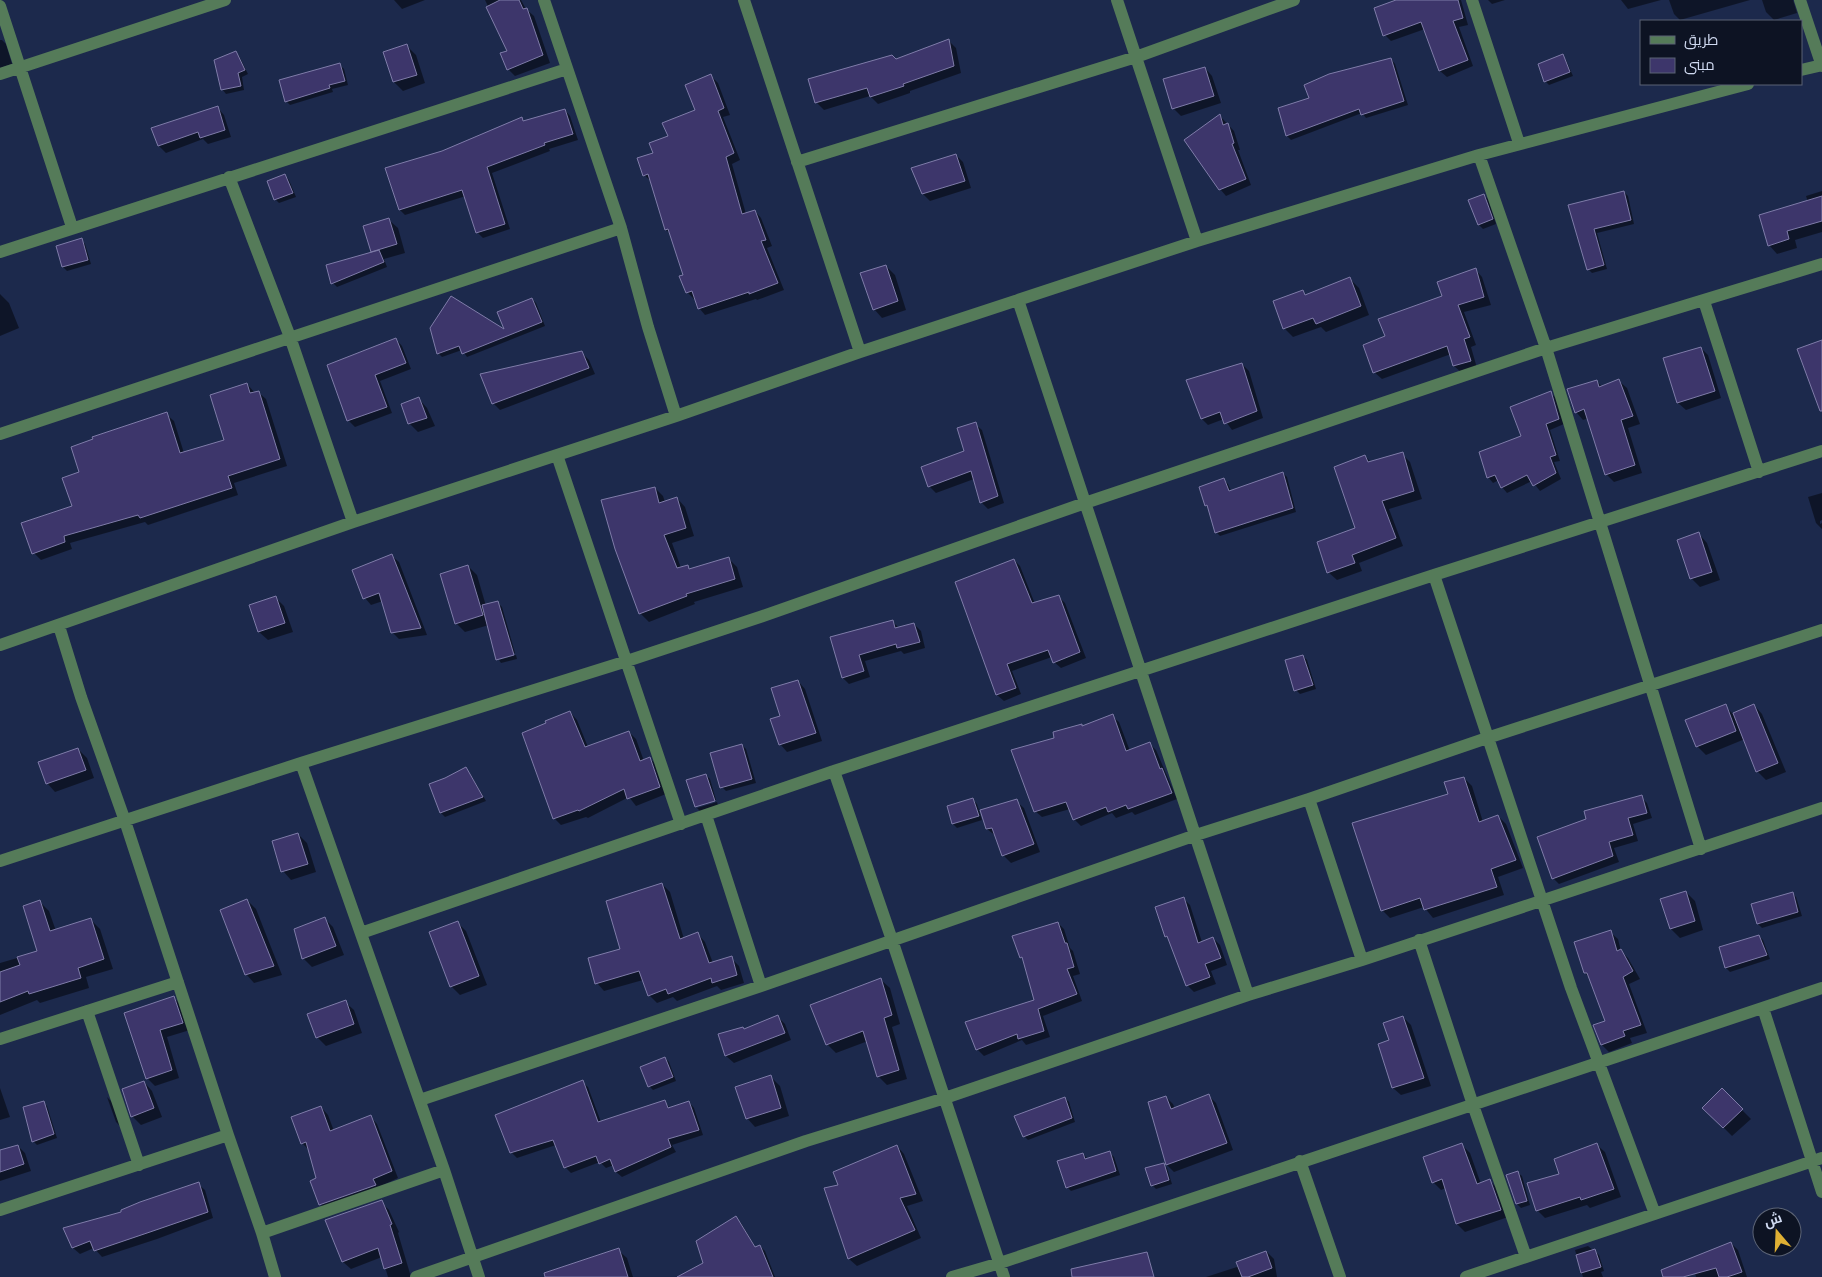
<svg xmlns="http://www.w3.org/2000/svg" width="1822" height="1277" font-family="'Source Serif 4',Cairo,serif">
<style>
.shadow{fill:#0007}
.building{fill:#3d366b;stroke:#7f7ca9}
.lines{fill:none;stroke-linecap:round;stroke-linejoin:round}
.minor{stroke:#557b59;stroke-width:12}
</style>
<rect width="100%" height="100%" fill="#1c294c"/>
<!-- shadow -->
<path class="shadow" d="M394,0H425L402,9Z
M485,0H521L526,9L534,16L550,63L515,76L508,69L509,51Z
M1400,0H1461L1468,25L1459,27L1473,66L1447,77L1440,71L1425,29L1391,41L1385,35Z
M1488,0H1505L1492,4Z
M1621,0H1661L1628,9Z
M1669,0H1750L1680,20L1674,14Z
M1762,0H1793L1797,13L1774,20L1766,12Z
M0,40H2L6,44L12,64L0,68Z
M949,41L956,48L961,73L910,91V93L878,104L870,96L824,110L816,102L896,60Z
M407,46L416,55L425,83L403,91L394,82L385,53Z
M235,52L239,56L248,74L242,77L244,90L226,94L222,89Z
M1562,56L1566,60L1573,76L1549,85L1545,81Z
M1391,59L1395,64L1408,105L1366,118L1362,113L1291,140L1287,136L1279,109L1311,99Z
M340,65L344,69L348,85L332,89L333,92L290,105L286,101Z
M1205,68L1212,76L1221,103L1181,116L1173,108Z
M711,76L718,83L730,115L723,117L740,160L732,164L746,214L755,211L761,218L772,246L767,248L784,290L757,300L756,299L705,315L699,308L696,298L694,299L687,292L684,275L671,234L666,230L651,181L644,175L655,154L696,111Z
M217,107L224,115L231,137L208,144L203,139L166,153L159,146L153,129Z
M565,110L570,116L578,140L549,149L550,151L492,173L510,229L483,238L477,232L466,196L405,215L400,210L442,152L521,119L524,122Z
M1220,116L1234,131L1240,150H1238L1251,185L1226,196L1220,189Z
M956,155L963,162L971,188L930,201L923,194Z
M285,175L289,180L296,197L279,203L275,199Z
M1822,191V232L1795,240L1797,248L1777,254L1769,245L1808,202L1806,196Z
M1624,192L1628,196L1634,224L1597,233L1607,269L1592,273L1588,269L1570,206Z
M1484,195L1488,199L1496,224L1483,229L1479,225L1470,201Z
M389,220L398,228L405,253L384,259L387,267L337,287L333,283L373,253L372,251Z
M81,240L85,244L91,264L67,271L63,267L57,247Z
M886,266L895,275L906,310L882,318L874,309Z
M1475,269L1482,277L1491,305L1464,312L1476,345L1471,347L1477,368L1462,373L1454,366L1451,354L1382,379L1374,372L1387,337L1444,296Z
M1350,279L1359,288L1369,315L1326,332L1321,327L1293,337L1285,329L1274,302L1302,291L1307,295Z
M0,294L9,303L19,328L0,336Z
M532,299L536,303L545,326L467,357L462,350L442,357L438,353L431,329L506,332Z
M396,339L402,346L411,369L380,381L392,413L355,427L348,420Z
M1701,348L1708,355L1721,398L1686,410L1678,403L1664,359Z
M582,353L589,360L595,374L500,410L493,403Z
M1242,364L1249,371L1263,418L1232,430L1224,419L1208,425L1202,419Z
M1597,381L1602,387L1619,381L1627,388L1640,424L1628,428L1642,473L1614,482L1606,474L1589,418L1583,420L1576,412Z
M247,384L255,393L258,392L266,399L287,466L234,483L238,495L148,525L145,522L70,543L72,549L41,560L34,553L74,506L80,473L166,414L174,421L184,453L226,441Z
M1551,393L1556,398L1564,424L1550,430L1560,461L1554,462L1561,479L1540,491L1532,481L1507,493L1502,487L1499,480L1493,483L1488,477L1523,437Z
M419,399L427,408L435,426L418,432L409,423Z
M975,424L982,430L1004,503L988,509L981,502L974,479L936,493L929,486L966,452Z
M1402,454L1410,462L1422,499L1389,509L1403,546L1359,563L1362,571L1337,580L1328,572L1357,529L1365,456L1372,463Z
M1283,473L1287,477L1296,512L1220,536L1216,532L1209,507L1206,505L1224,480L1228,484L1231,491Z
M655,488L663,496L665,502L677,498L685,507L694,536L672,543L681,568L687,567L691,570L728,558L737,567L743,587L694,602L695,604L649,622L640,613Z
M1822,493V520L1820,521V524L1822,523V529L1816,523L1808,497Z
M1699,534L1707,543L1720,580L1700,587L1691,578Z
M392,556L399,562L427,635L399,639L393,633L383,601L371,605L365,598Z
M1014,560L1020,566L1035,604L1059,597L1065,603L1086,658L1061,668L1054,662L1052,657L1012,671L1021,694L1004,701L997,695L957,583Z
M468,566L477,575L486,606L498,603L502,607L515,653L498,658V660L489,625L465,632L456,623Z
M275,597L284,606L293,632L268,640L259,632Z
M893,622L899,628L914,624L921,631L925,648L904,654L901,651L865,661L870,677L849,684L843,678L831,638Z
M516,655L517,659L501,663L499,660Z
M1303,656L1307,660L1316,689L1300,694L1296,690Z
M798,681L805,689L822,741L787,752L780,744L782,717Z
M1754,705L1762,714L1786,772L1766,780L1757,771L1745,739L1706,755L1697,746L1725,706L1733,714Z
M570,712L577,720L588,747L629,732L636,739L644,761L650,758L657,766L666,794L636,806L629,797L588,818L586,817L561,825L554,818L547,724Z
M1112,716L1119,722L1130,751L1149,743L1156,750L1177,799L1135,815L1132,812L1116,818L1112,813L1081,826L1074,819L1070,809L1042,817L1035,811L1056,739L1081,725L1083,727Z
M742,745L746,749L756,783L726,791L722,787Z
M78,749L87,758L94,778L55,792L47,783Z
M465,768L469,772L486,801L445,817L441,813Z
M706,775L710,779L716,800L697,805V807H696Z
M1464,778L1472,786L1483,822L1498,816L1506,824L1523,868L1498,877L1504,895L1433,918L1424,907L1390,918L1382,910L1449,795Z
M1641,797L1647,803L1652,818L1633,824L1638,841L1614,848L1619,862L1559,884L1553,878L1587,820Z
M973,800L977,804L982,820L957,828L953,824L948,807Z
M1016,801L1024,808L1040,852L1011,863L1003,855L996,836L987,829Z
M717,802L718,805L700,811L697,808Z
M298,834L307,843L316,872L291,880L283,871Z
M662,884L670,892L684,939L698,934L705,942L713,963L731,958L739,966L744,983L721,990L717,986L677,1001L673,997L657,1003L649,995L643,980L604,991L597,983L622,950Z
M1686,892L1695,901L1703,930L1680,938L1671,929L1662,900Z
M1792,893L1796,897L1802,916L1762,928L1758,924Z
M1183,898L1190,905L1202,942L1213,938L1220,945L1227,965L1211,971L1216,984L1194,992L1187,985L1171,940L1166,936Z
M247,900L256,909L282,975L254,983L246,974Z
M40,902L49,911L56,931L91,920L100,929L113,969L86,977L89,988L40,1003L37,1000L0,1015V963L38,952Z
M325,919L333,927L344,955L312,967L303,958Z
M457,922L466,931L487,985L460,995L451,986Z
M1058,923L1064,929L1070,948L1073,951L1080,974L1073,976L1082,1001L1043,1016L1050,1037L1026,1045L1022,1040L984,1056L977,1049L1035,1000L1024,959L1021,957Z
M1610,932L1618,939L1621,951L1628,958L1640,979L1629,984L1647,1033L1630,1038L1632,1043L1609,1052L1602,1045L1606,1021L1590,978L1585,973Z
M1759,936L1763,940L1770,959L1730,972L1726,968Z
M881,980L890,988L900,1024L892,1027L907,1079L887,1085L878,1076L868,1041L836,1053L827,1044Z
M174,998L181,1005L190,1030L167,1037L179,1078L155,1086L147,1078L126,1014Z
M345,1002L354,1010L362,1033L326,1046L317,1037Z
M778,1017L785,1024L791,1040L734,1063L726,1056L720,1035L745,1030Z
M1403,1017L1411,1025L1431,1086L1401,1095L1393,1088L1391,1041Z
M665,1058L669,1062L676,1081L653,1090L649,1086Z
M771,1077L780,1086L789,1116L755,1127L747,1118Z
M144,1082L152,1091L162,1117L141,1125L132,1116Z
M582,1082L588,1087L601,1122L665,1102L670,1108L689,1102L694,1108L703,1135L672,1145L676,1152L622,1177L616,1172L614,1165L606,1168L600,1162L571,1173L566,1168L556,1145L517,1158L511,1152Z
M0,1088L10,1117L0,1120Z
M1722,1090L1751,1119L1732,1136L1704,1108Z
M1209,1096L1216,1103L1233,1150L1174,1172L1167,1165L1149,1103L1166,1097L1173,1104L1175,1109Z
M107,1097L115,1105L123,1129L116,1122Z
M1065,1098L1069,1102L1075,1122L1028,1140L1024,1136Z
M43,1102L47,1106L57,1138L37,1145L33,1141Z
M321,1107L328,1115L334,1131L370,1116L377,1124L398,1178L327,1211L320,1204L317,1179L309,1150L302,1143Z
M1462,1145L1470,1153L1481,1184L1490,1181L1498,1189L1508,1217L1465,1232L1457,1224L1446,1188L1441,1190L1433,1182Z
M1597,1145L1605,1152L1621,1197L1590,1208L1587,1205L1545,1218L1537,1210L1561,1174Z
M18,1146L25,1153L31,1171L0,1181V1151Z
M897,1146L904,1154L923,1201L907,1206L921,1238L857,1266L849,1259L825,1189L840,1186Z
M1110,1153L1114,1157L1120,1175L1071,1191L1067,1187L1083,1154L1088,1159Z
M1163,1164L1167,1168L1172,1184L1156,1189L1152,1185Z
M1517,1172L1522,1176L1530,1205L1521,1208L1517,1204L1508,1176Z
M198,1184L205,1190L213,1218L157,1239L102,1257L94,1248L80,1254L73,1248L65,1229L123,1213Z
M381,1202L389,1210L399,1232L398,1233L411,1277H388L382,1257L351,1269L343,1262L327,1220Z
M736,1218L741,1223L756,1248L760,1246L765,1251L775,1277H681L704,1263Z
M1731,1243L1738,1250L1747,1277H1696L1692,1259Z
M1588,1246L1599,1255L1604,1271L1601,1272L1603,1277H1583L1575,1250Z
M618,1250L627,1258L633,1277H564Z
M1267,1252L1274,1259L1277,1277H1206L1240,1266L1238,1262Z"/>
<!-- building -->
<path class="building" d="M500,0H519L523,9L527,8L543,55L507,70L500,53L507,51L486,7Z
M1396,0H1458L1463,18L1453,21L1468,60L1439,71L1421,22L1383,36L1374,8Z
M949,39L954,66L903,84L904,86L870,97L867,88L815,103L808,79L892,55L896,59Z
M407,44L417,75L393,82L383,52Z
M236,51L245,70L238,73L241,86L221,90L214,60Z
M1563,54L1570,72L1544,82L1538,64Z
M1391,58L1404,101L1361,115L1359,109L1286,136L1278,108L1309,98L1304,85L1329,74Z
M340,63L345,81L329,85L330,88L285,102L279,80Z
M1205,67L1214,96L1172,109L1163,79Z
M711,74L724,108L718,111L734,153L726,157L742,214L755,210L766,240L761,241L778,283L749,294V292L698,309L692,291L686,293L679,276L683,275L668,229L665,230L648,174L643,176L637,158L653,153L649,143L668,136L662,123L695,110L685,85Z
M218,106L225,130L200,138L198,132L158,146L151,128Z
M565,109L573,134L544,143L545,145L487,167L505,224L476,233L462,190L399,210L385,168L442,151L522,117L523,121Z
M1220,114L1223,125L1228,123L1234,143L1232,144L1246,179L1219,190L1184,140Z
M956,154L965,181L922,194L911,168Z
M285,174L293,193L274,200L267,181Z
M1624,191L1631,220L1594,229L1604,265L1587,270L1568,205Z
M1484,194L1493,219L1478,225L1468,200Z
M1822,196V221L1787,231L1789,239L1768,246L1759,215Z
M389,218L397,244L371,252L363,226Z
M82,238L88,260L62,267L56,246Z
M379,250L384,262L331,284L326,265Z
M886,265L898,301L873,310L860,273Z
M1476,268L1484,297L1458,305L1470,337L1464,339L1471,361L1453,366L1447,346L1373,373L1363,345L1385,336L1378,319L1442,296L1437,282Z
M1350,277L1361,306L1316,324L1313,318L1283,329L1273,301L1303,290L1305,295Z
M451,296L504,329L497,312L532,298L542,322L462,354L459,346L437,354L430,328Z
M396,338L406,363L375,375L387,407L347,421L327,365Z
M1822,340V411H1820L1797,349Z
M1701,347L1715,391L1677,403L1663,358Z
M582,351L589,368L492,404L480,374Z
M1242,363L1257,411L1224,424L1220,412L1201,419L1186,380Z
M1619,379L1633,416L1621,420L1635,465L1605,475L1584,409L1575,413L1567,389L1597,380L1599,387Z
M247,383L250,393L259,391L280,459L228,476L232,488L140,518L138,515L64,536L65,542L32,554L21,523L72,506L62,478L79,472L71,447L93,439L92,437L167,412L180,453L224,440L210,395Z
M1551,391L1559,419L1546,424L1556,455L1550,457L1556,473L1533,486L1527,475L1501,488L1495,475L1487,478L1479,452L1521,436L1510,407Z
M419,397L427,418L408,424L401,404Z
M976,422L998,496L980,503L971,471L928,487L921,467L964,451L957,428Z
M1403,452L1414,491L1382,501L1396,538L1352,555L1355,563L1327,573L1317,542L1355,528L1334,467L1365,455L1368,462Z
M1283,472L1293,508L1215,533L1207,505L1205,506L1199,487L1224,478L1229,491Z
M655,487L659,503L677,497L686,528L664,535L677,568L688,565L689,569L729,557L735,579L686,594L687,596L639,614L615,549L601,500Z
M1699,532L1712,572L1690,579L1677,540Z
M392,554L421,628L391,633L379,593L363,599L352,570Z
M1014,559L1032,603L1059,595L1080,652L1053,663L1048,650L1007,664L1016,688L996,695L955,582Z
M468,565L483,615L455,624L440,574Z
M276,596L285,623L258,632L249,605Z
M498,601L514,655L496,660L482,605Z
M893,620L895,628L914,623L920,642L897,648L896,644L859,655L864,671L842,678L830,637Z
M1303,655L1313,685L1294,691L1285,660Z
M798,680L816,733L779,745L770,719L780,716L771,688Z
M1726,704L1736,731L1696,747L1685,720Z
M1754,704L1778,763L1756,772L1733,713Z
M570,711L585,747L629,731L640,761L650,757L660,787L627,799L624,789L579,811L578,810L553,819L522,733L546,723L545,721Z
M1113,714L1126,751L1150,742L1160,769L1162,768L1172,793L1128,809L1126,805L1108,812L1106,807L1073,820L1066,802L1034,812L1011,750L1054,738L1053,732L1082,724V726Z
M742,744L752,779L720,788L710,753Z
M78,748L86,770L46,784L38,762Z
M466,767L483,797L440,813L429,784L445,778Z
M706,774L715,801L695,807L686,780Z
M1464,777L1479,822L1498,815L1516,860L1491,869L1497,887L1424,910L1420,898L1381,911L1352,823L1448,794L1444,782Z
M1642,795L1647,813L1628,818L1633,835L1609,842L1613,856L1552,879L1537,837L1586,819L1584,811Z
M973,798L979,816L952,824L947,806Z
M1017,799L1034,844L1002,856L992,828L986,829L980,810Z
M298,833L308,864L281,872L272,841Z
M662,883L680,939L698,932L709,963L732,956L737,975L712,983L711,978L668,994L666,989L648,996L639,971L595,984L588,958L620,949L606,901Z
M1686,891L1695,921L1670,929L1660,899Z
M1793,892L1798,912L1757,924L1751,904Z
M1184,897L1198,943L1213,937L1221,958L1205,964L1210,977L1186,986L1167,936L1165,937L1155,907Z
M247,899L274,966L245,975L220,910Z
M40,900L50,931L91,918L104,959L78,968L81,978L29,994L28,991L0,1002V972L20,965L17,957L37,951L23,906Z
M325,917L336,946L302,959L294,929Z
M458,921L479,976L450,987L429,932Z
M1058,922L1065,943H1067L1074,967L1067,969L1077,994L1038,1009L1044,1031L1018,1039L1017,1034L976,1050L965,1022L1034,1000L1022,957L1020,958L1012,936Z
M1611,930L1617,951L1621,949L1633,971L1623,977L1641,1025L1623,1031L1625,1036L1601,1045L1593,1025L1605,1021L1587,973H1584L1574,942Z
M1759,935L1767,955L1725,968L1719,947Z
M881,978L892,1015L884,1018L899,1070L877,1077L863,1031L826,1045L810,1005Z
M174,996L183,1023L160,1030L172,1070L146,1079L124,1013Z
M346,1000L354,1024L316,1038L307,1014Z
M778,1015L785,1033L725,1056L718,1034L743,1027L744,1029Z
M1403,1016L1424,1078L1392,1088L1378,1044L1389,1040L1383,1023Z
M665,1057L673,1077L648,1087L640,1067Z
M771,1075L781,1108L746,1119L735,1087Z
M583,1080L598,1122L665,1100L668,1108L689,1101L699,1130L668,1139L671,1147L615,1172L610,1159L599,1164L596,1156L564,1168L553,1140L510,1153L495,1115Z
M144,1081L154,1108L131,1117L122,1089Z
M1722,1088L1743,1109L1723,1128L1702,1108Z
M1209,1094L1227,1143L1166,1165L1148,1102L1166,1096L1171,1109Z
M1065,1097L1072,1118L1023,1137L1014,1116Z
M44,1101L54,1134L32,1142L23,1107Z
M321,1106L330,1131L371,1115L392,1171L373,1179L376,1185L319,1205L310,1181L316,1178L306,1142L301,1144L291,1117Z
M1462,1143L1477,1184L1490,1179L1501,1210L1456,1224L1442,1179L1432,1183L1423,1157Z
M1597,1143L1614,1189L1581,1200L1580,1197L1536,1211L1527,1183L1559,1174L1554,1159Z
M18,1145L24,1164L0,1172V1150Z
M897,1145L916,1194L900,1198L915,1230L848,1259L824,1188L838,1185L833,1172Z
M1110,1151L1116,1171L1066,1188L1057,1161L1083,1153L1085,1159Z
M1164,1163L1169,1180L1151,1186L1145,1168Z
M1518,1171L1527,1201L1516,1204L1506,1175Z
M199,1182L208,1212L150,1232L94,1251L90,1241L72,1248L63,1228L121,1212V1210L140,1202Z
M382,1200L392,1224L390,1225L402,1263L384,1269L378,1248L342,1262L325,1220Z
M736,1216L755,1247L760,1245L773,1277H677L703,1263L696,1241Z
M1731,1242L1742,1272L1727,1277H1719L1716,1268L1683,1277H1663L1661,1270Z
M619,1248L628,1277H545L544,1273Z
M1595,1249L1601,1267L1581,1273L1576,1255Z
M1266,1251L1272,1268L1248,1277H1242L1236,1262Z
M1147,1252L1154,1277H1072L1071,1269Z"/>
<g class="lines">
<!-- minor -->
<path class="minor" d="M544,0L621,228L648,327L676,416
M744,0L860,352
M1117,0L1197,241
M1472,0L1519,143
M1800,0L1822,66
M0,6L72,227
M1801,70L1822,65
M0,74L225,0
M1479,155L1546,348L1701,849
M797,162L1136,57L1294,0
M229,177L290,337L353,522
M0,252L567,69
M1018,300L1248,995
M1704,301L1759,472
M0,434L621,228
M557,455L681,824
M1434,575L1571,988L1655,1214
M59,626L81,697L125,821L228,1135L262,1233L275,1277
M0,645L353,522L676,416L860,352L1197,241L1479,155L1748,84
M301,763L444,1170L479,1277
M834,771L892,940L1004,1277
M1309,799L1362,960
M706,815L761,986
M0,861L301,763L627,661L760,617L1085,503L1546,348L1822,264
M361,933L834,771L1434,575L1822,451
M1419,940L1473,1105L1526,1257
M1763,1008L1822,1192
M87,1011L139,1165
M0,1039L178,982
M420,1100L761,986L1196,835L1309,799L1487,738L1822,630
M1300,1161L1340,1277
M0,1210L228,1135
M262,1233L444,1170
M416,1277L806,1141L945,1098L1248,995L1362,960L1822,808
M952,1277L1000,1263C1273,1170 1548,1080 1822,988
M1466,1277L1822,1158"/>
</g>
<!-- legend -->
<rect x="1640" y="20" width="162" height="65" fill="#0d1323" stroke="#5b6375"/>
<rect x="1650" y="36" width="25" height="8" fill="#557b59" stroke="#5b6375"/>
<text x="1684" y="45" font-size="15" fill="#d0daf1">طريق</text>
<rect x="1650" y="58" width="25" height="15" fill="#3d366b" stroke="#5b6375"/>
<text x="1684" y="70" font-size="15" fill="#d0daf1">مبنى</text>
<!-- north arrow -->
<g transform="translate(1777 1232) rotate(341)"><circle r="24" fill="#0d1323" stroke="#5b6375"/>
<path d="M0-4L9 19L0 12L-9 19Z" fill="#dfb034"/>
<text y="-8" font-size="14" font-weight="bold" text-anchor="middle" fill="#d0daf1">ش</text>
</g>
</svg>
